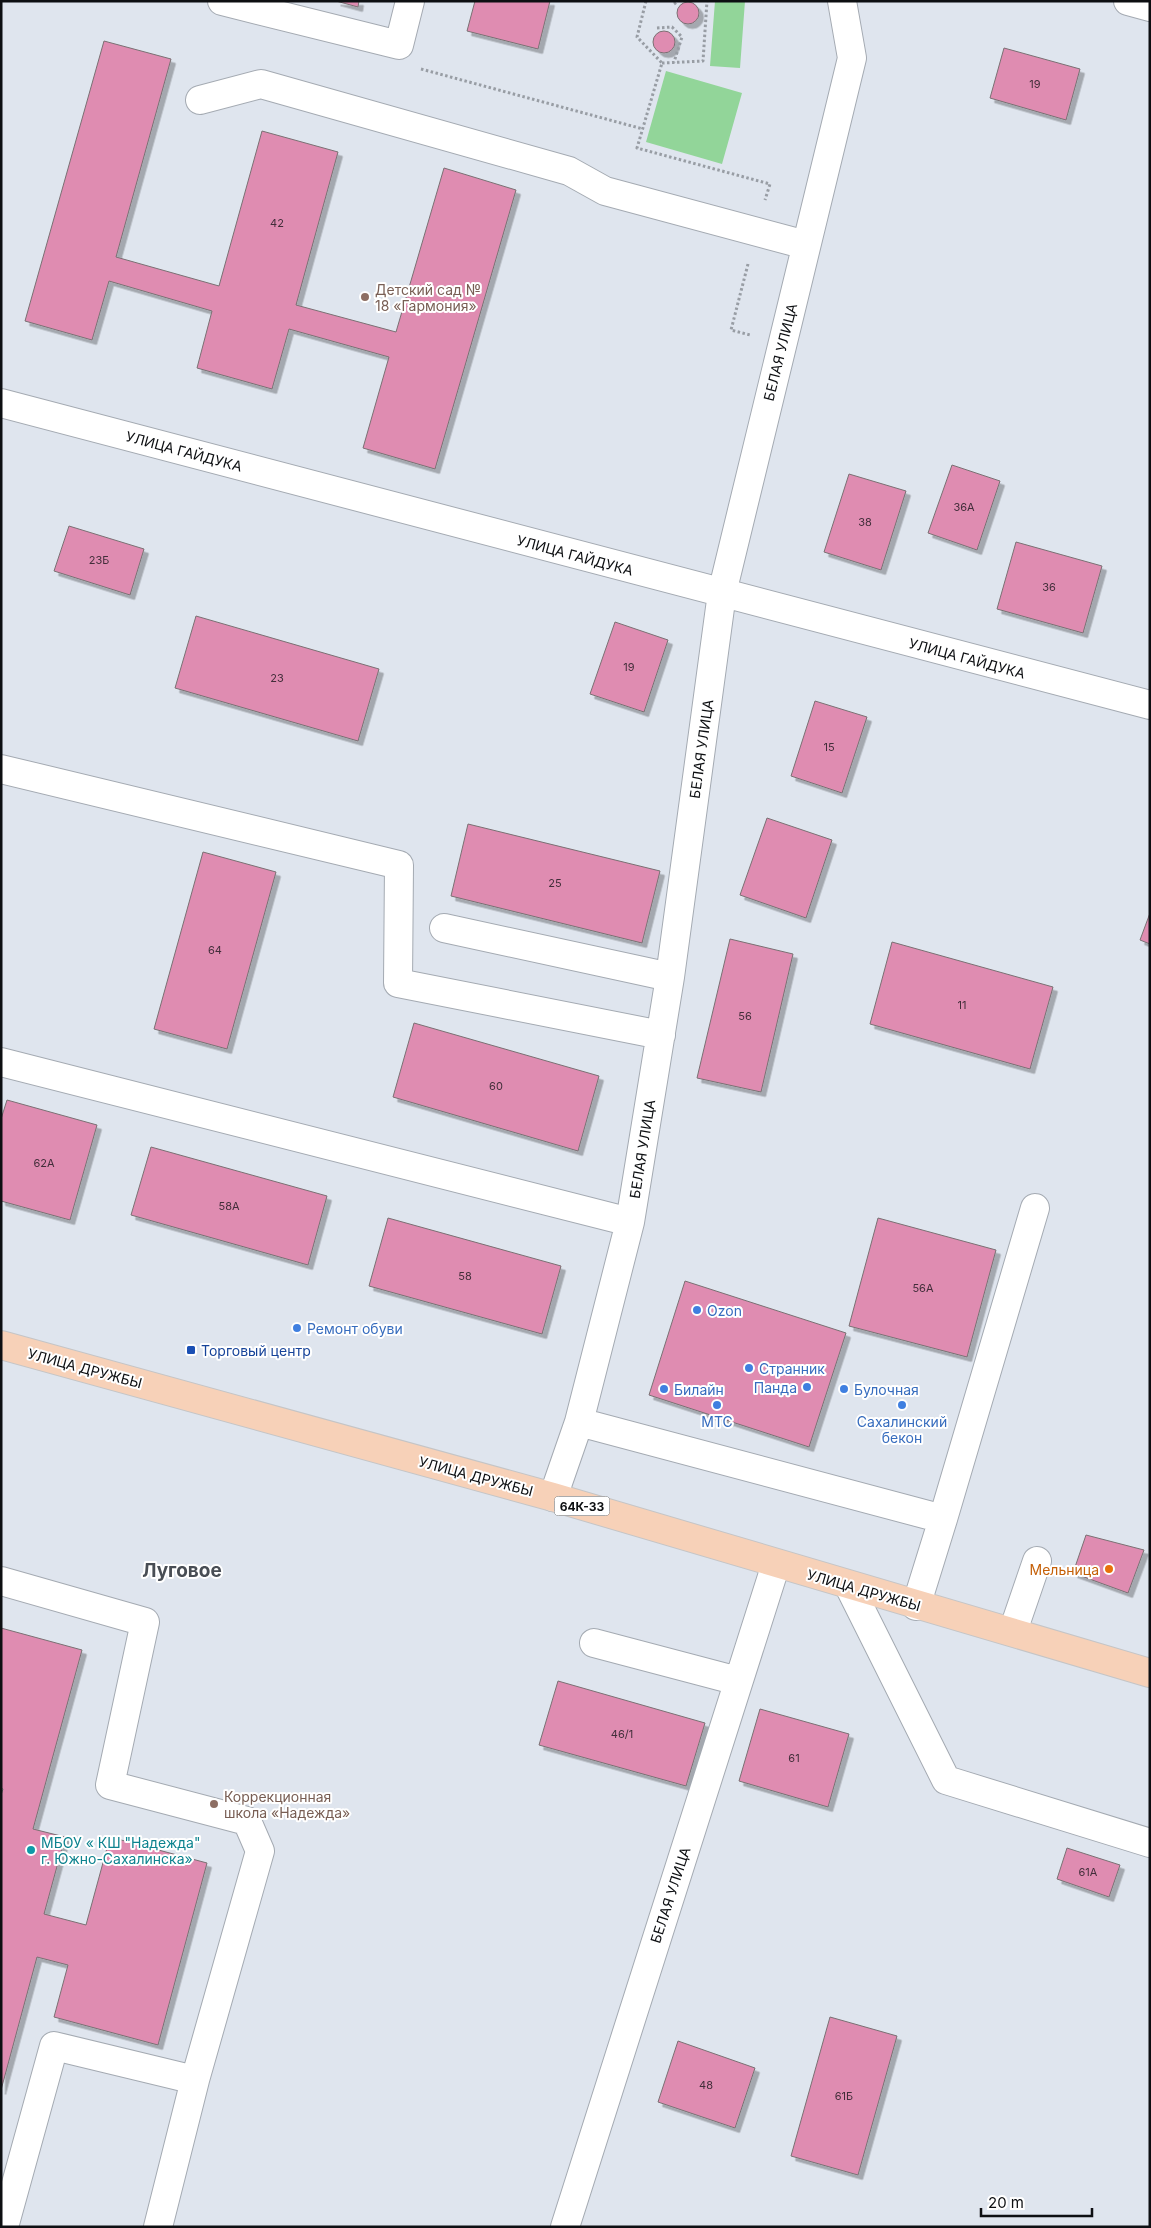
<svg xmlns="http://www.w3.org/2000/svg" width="1151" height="2228" font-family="Inter,sans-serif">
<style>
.green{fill:#92d599}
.building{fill:#df8cb1;stroke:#7a7073;filter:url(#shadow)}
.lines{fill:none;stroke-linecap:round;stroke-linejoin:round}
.minor-casing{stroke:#a4aab2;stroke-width:30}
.major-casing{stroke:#c5c5c6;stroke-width:30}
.path{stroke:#989da4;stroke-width:3;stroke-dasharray:2.5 2.5;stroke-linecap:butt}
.minor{stroke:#fff;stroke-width:28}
.major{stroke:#f7d1b8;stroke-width:28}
.education-dot{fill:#8d6e63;stroke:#fff;stroke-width:2}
.shop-dot{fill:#3f7fe0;stroke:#fff;stroke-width:2}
.transit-dot{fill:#1a4fb4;stroke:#fff;stroke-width:2}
.food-dot{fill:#e8710a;stroke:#fff;stroke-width:2}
.culture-dot{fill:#0f9aa8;stroke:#fff;stroke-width:2}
.labels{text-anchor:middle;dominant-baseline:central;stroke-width:4;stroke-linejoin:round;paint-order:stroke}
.number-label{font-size:11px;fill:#422e3a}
.shield{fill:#fff;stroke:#565759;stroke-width:1}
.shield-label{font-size:12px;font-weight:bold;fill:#0d0f12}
.education-label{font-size:14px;fill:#785e54;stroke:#fff;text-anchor:start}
.street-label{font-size:14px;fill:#0d0f12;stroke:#fff}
.shop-label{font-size:14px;fill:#366cbe;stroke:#fff;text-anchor:start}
.transit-label{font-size:14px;fill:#164399;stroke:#fff;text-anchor:start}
.food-label{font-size:14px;fill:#c56008;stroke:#fff;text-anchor:end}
.culture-label{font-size:14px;fill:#0d838f;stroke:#fff;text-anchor:start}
.district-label{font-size:19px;font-weight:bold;fill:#484d54;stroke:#fff}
</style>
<defs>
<filter id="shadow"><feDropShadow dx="4.5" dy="4.5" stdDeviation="0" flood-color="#0004"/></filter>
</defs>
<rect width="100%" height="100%" fill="#dfe5ee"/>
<!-- green -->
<path class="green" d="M715,1H745L740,68L710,66Z
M666,71L742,93L722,164L646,142Z"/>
<!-- building -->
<path class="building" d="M336,1H359L358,7Z
M475,1H550L538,49L467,31Z
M677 13a11 11 0 1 1 22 0a11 11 0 1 1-22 0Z
M653 42a11 11 0 1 1 22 0a11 11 0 1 1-22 0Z
M104,41L171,59L116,257L219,286L262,131L338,152L296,305L396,332L444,168L516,190L435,469L363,448L389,357L289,329L272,389L197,368L212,311L109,281L92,340L25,321Z
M1004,48L1080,69L1066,120L990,98Z
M952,465L1000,481L977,550L928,533Z
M849,474L906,491L881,570L824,552Z
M69,526L144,549L130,595L54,571Z
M1016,542L1102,566L1083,633L997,609Z
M196,616L379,669L358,741L175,688Z
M615,622L668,640L644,712L590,694Z
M815,701L867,717L842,793L791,776Z
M767,818L832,840L806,918L740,895Z
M468,824L660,871L642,943L451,896Z
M203,852L276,872L227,1049L154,1029Z
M1150,913V944L1140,940Z
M730,939L793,954L761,1092L697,1078Z
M892,942L1053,987L1030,1069L870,1024Z
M414,1023L599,1076L578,1151L393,1097Z
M7,1100L97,1125L70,1220L1,1201V1119Z
M151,1147L327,1196L308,1265L131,1215Z
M388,1218L561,1266L542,1334L369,1286Z
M878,1218L996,1250L967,1357L849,1326Z
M685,1281L846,1333L809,1447L649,1395Z
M1086,1535L1144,1550L1128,1593L1073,1573Z
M1,1628L82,1650L33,1829L65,1837L44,1914L86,1925L110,1837L207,1863L158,2045L54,2017L68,1965L37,1957L1,2090V1795L3,1789L1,1788Z
M558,1681L705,1723L686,1786L539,1745Z
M760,1709L849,1734L828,1807L739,1781Z
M1067,1848L1120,1865L1109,1897L1057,1879Z
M830,2017L897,2036L858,2175L791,2156Z
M678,2041L755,2068L735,2128L658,2102Z"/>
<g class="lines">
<defs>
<path id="minor" d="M222,1L399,45L410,1
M1128,1L1150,7
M200,100L261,84L569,171L605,191L806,245
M1,403L1150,705
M1,769L399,865L398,983L661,1035
M444,928L670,977
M1,1062L630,1222
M579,1422L943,1519L916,1606
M553,1497L579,1422L630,1222L670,977L722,593L852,58L842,1
M943,1519L1035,1208
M1,1581L145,1622L110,1785L247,1821L260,1851L195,2080L158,2227
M849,1586L946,1780L1150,1843
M1013,1631L1037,1561
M594,1643L738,1681
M4,2227L54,2046L195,2080
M565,2227L776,1564"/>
<path id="major" d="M1,1345L553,1497L1150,1673"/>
</defs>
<!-- minor casing -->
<use href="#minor" class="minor-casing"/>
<!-- major casing -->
<use href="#major" class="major-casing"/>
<!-- path -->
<path class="path" d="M646,1L637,37L662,63L637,148L770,184L765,200
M674,4L678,1
M657,28L672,27L682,37L674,62
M662,63L703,61L707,1
M421,69L643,129
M748,264L731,330L750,335"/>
<!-- minor -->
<use href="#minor" class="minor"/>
<!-- major -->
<use href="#major" class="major"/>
</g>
<!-- markers -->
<g class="education-dot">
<circle cx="365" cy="297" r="5"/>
<circle cx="214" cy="1804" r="5"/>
</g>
<g class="shop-dot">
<circle cx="697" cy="1310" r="5"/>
<circle cx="297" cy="1328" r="5"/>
<circle cx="749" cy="1368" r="5"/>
<circle cx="807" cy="1387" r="5"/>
<circle cx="664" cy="1389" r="5"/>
<circle cx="844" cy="1389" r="5"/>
<circle cx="717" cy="1405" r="5"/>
<circle cx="902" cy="1405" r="5"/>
</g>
<rect class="transit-dot" x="186" y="1345" width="10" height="10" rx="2.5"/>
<circle class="food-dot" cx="1109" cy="1569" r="5"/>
<circle class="culture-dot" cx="31" cy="1850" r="5"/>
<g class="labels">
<!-- number labels -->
<g class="number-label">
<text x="1035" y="84">19</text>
<text x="277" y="223">42</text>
<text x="964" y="507">36А</text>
<text x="865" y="522">38</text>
<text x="99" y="560">23Б</text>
<text x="1049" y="587">36</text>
<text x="629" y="667">19</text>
<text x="277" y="678">23</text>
<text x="829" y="747">15</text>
<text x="555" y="883">25</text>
<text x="215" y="950">64</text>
<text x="962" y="1005">11</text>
<text x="745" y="1016">56</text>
<text x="496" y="1086">60</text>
<text x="44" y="1163">62А</text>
<text x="229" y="1206">58А</text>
<text x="465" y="1276">58</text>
<text x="923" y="1288">56А</text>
<text x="622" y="1734">46/1</text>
<text x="794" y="1758">61</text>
<text x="1088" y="1872">61А</text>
<text x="706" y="2085">48</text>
<text x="844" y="2096">61Б</text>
</g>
<!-- shield labels -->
<rect class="shield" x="554.5" y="1496.5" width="55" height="19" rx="4"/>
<g class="shield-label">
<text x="582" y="1506">64К-33</text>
</g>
<!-- education labels -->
<g class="education-label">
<text x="375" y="289">Детский сад №<tspan x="375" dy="16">18 «Гармония»</tspan></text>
<text x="224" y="1796">Коррекционная<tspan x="224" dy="16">школа «Надежда»</tspan></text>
</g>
<!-- street labels -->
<g class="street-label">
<text transform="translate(780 352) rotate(-76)">БЕЛАЯ УЛИЦА</text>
<text transform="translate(184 451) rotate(15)">УЛИЦА ГАЙДУКА</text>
<text transform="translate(575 555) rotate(15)">УЛИЦА ГАЙДУКА</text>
<text transform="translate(967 658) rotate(15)">УЛИЦА ГАЙДУКА</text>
<text transform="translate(701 749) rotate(-82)">БЕЛАЯ УЛИЦА</text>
<text transform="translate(642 1149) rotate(-81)">БЕЛАЯ УЛИЦА</text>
<text transform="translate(85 1368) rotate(15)">УЛИЦА ДРУЖБЫ</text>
<text transform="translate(476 1476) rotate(15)">УЛИЦА ДРУЖБЫ</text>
<text transform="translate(864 1590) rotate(16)">УЛИЦА ДРУЖБЫ</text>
<text transform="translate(670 1895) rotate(-72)">БЕЛАЯ УЛИЦА</text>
</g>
<!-- shop labels -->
<g class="shop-label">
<text x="707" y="1310">Ozon</text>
<text x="307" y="1328">Ремонт обуви</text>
<text x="759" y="1368">Странник</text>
<text x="797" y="1387" text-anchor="end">Панда</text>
<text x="674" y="1389">Билайн</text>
<text x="854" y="1389">Булочная</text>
<text x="717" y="1421" text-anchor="middle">МТС</text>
<text x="902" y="1421" text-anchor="middle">Сахалинский<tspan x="902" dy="16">бекон</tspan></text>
</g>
<!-- transit labels -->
<g class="transit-label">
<text x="201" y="1350">Торговый центр</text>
</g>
<!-- food labels -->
<g class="food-label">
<text x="1099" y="1569">Мельница</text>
</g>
<!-- culture labels -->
<g class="culture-label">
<text x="41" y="1842">МБОУ « КШ "Надежда"<tspan x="41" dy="16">г. Южно-Сахалинска»</tspan></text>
</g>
<!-- district labels -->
<g class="district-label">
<text x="182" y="1570">Луговое</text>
</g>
</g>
<!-- border -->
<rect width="1151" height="2228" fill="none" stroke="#0d0f12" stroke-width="5"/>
<!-- scale -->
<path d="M981 2208v8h111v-8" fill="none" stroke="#0d0f12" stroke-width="2.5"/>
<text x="988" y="2208" font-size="15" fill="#0d0f12" stroke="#ffffff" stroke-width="4" paint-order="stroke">20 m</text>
</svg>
